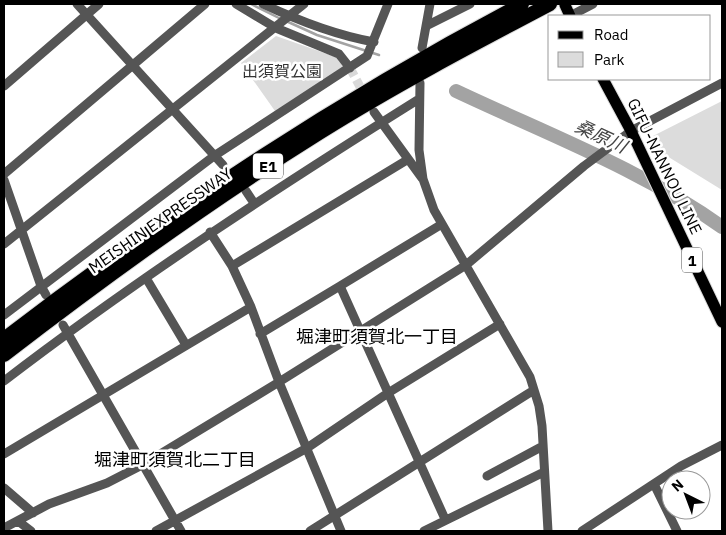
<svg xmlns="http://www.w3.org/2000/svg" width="726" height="535" font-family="'IBM Plex Sans','Noto Sans JP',sans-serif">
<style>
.green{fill:#dcdcdc}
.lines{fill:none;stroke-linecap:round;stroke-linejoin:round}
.stream{stroke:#a3a3a3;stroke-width:2.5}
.river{stroke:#a3a3a3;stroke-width:14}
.minor-tunnel{stroke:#d9d9d9;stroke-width:9;stroke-dasharray:9 4.5;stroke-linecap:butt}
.major-casing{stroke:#dbdbdb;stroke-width:13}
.highway-casing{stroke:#dbdbdb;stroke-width:16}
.minor{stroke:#555;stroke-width:9}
.major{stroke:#000;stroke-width:11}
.highway{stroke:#000;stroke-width:14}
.labels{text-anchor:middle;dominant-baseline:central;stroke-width:5;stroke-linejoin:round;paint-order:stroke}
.shield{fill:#fff;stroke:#4c4c4c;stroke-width:1}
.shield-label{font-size:15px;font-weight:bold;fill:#000}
.park-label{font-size:16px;fill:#333;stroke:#fff}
.street-label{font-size:16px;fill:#000;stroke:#fff}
.water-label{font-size:18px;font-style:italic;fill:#444;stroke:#fff}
.neighbourhood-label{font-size:18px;fill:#000;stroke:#fff}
</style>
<rect width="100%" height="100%" fill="#fff"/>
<!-- green -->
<path class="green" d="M276,36L336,57L344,67L275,111L241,63Z
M722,101V190L662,153L653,136Z"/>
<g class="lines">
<!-- stream -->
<path class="stream" d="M251,4L281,19
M286,21L317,35L379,55"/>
<!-- river -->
<path class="river" d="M456,91C547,134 641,169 722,227"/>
<!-- minor-tunnel -->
<path class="minor-tunnel" d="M350,68L365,96"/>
<defs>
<path id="major" d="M565,5L570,16
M603,79L631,131L722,322"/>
<path id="highway" d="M4,339C168,213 339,100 522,4
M4,355C105,277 210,201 319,133C394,86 472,45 550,4"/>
</defs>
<!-- major casing -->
<use href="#major" class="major-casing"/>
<!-- highway casing -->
<use href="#highway" class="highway-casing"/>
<!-- minor -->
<path class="minor" d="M77,4L223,165
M236,4L276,28L339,54L350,68
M263,4C299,21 335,35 374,42
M570,16L593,4
M426,26L470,4
M422,48L430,4
M420,83L419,150L423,179L434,210L530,377L539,406L542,426L548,531
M4,86L99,4
M374,112L422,178
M4,174L205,4
M4,180L41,286L46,295
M246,191L254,203
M442,224L340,286L445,519
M210,232L232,266L251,307L279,382L341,531
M4,244L304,4
M232,266L407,160
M146,278L186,345
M4,315L214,156L367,56L388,4
M63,325L181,531
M260,334L340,286
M4,381C137,279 277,188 419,99
M4,454L251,307
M487,476L543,446
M654,484L677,531
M4,488L33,513
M18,521L31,531
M4,528L49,504L107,483L142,465L279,382L466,265L584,166L631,131L722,83
M156,531L307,448L388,393L500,324
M310,531L534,390
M424,531L544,472
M582,531L681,466L722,445"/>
<!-- major -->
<use href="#major" class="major"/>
<!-- highway -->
<use href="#highway" class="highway"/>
</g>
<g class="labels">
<!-- shield labels -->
<g class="shield">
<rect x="253" y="153.5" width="30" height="25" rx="4"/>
<rect x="682" y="247.5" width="20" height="25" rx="4"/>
</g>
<g class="shield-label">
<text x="268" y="166">E1</text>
<text x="692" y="260">1</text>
</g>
<!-- park labels -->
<g class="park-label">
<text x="282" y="71">出須賀公園</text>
</g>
<!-- street labels -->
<g class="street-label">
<text transform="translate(665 166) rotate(64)">GIFU-NANNOU LINE</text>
<text transform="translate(160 220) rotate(-35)">MEISHIN EXPRESSWAY</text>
</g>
<!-- water labels -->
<g class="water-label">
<text transform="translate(601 136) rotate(25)">桑原川</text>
</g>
<!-- neighbourhood labels -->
<g class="neighbourhood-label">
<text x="377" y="336">堀津町須賀北一丁目</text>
<text x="175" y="459">堀津町須賀北二丁目</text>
</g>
</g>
<!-- border -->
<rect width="726" height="535" fill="none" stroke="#000000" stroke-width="10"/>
<!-- legend -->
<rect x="548" y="15" width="162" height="65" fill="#ffffff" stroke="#999999"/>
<rect x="558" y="31" width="25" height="8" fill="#000000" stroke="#999999"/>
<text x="594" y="40" font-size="15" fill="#000000">Road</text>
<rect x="558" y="52" width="25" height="15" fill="#dcdcdc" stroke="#999999"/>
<text x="594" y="65" font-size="15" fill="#000000">Park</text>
<!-- north arrow -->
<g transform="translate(686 495) rotate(318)"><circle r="24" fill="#ffffff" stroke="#999999"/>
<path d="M0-4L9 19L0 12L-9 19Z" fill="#000000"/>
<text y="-8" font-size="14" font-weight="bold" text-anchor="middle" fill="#000000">N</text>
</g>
</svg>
